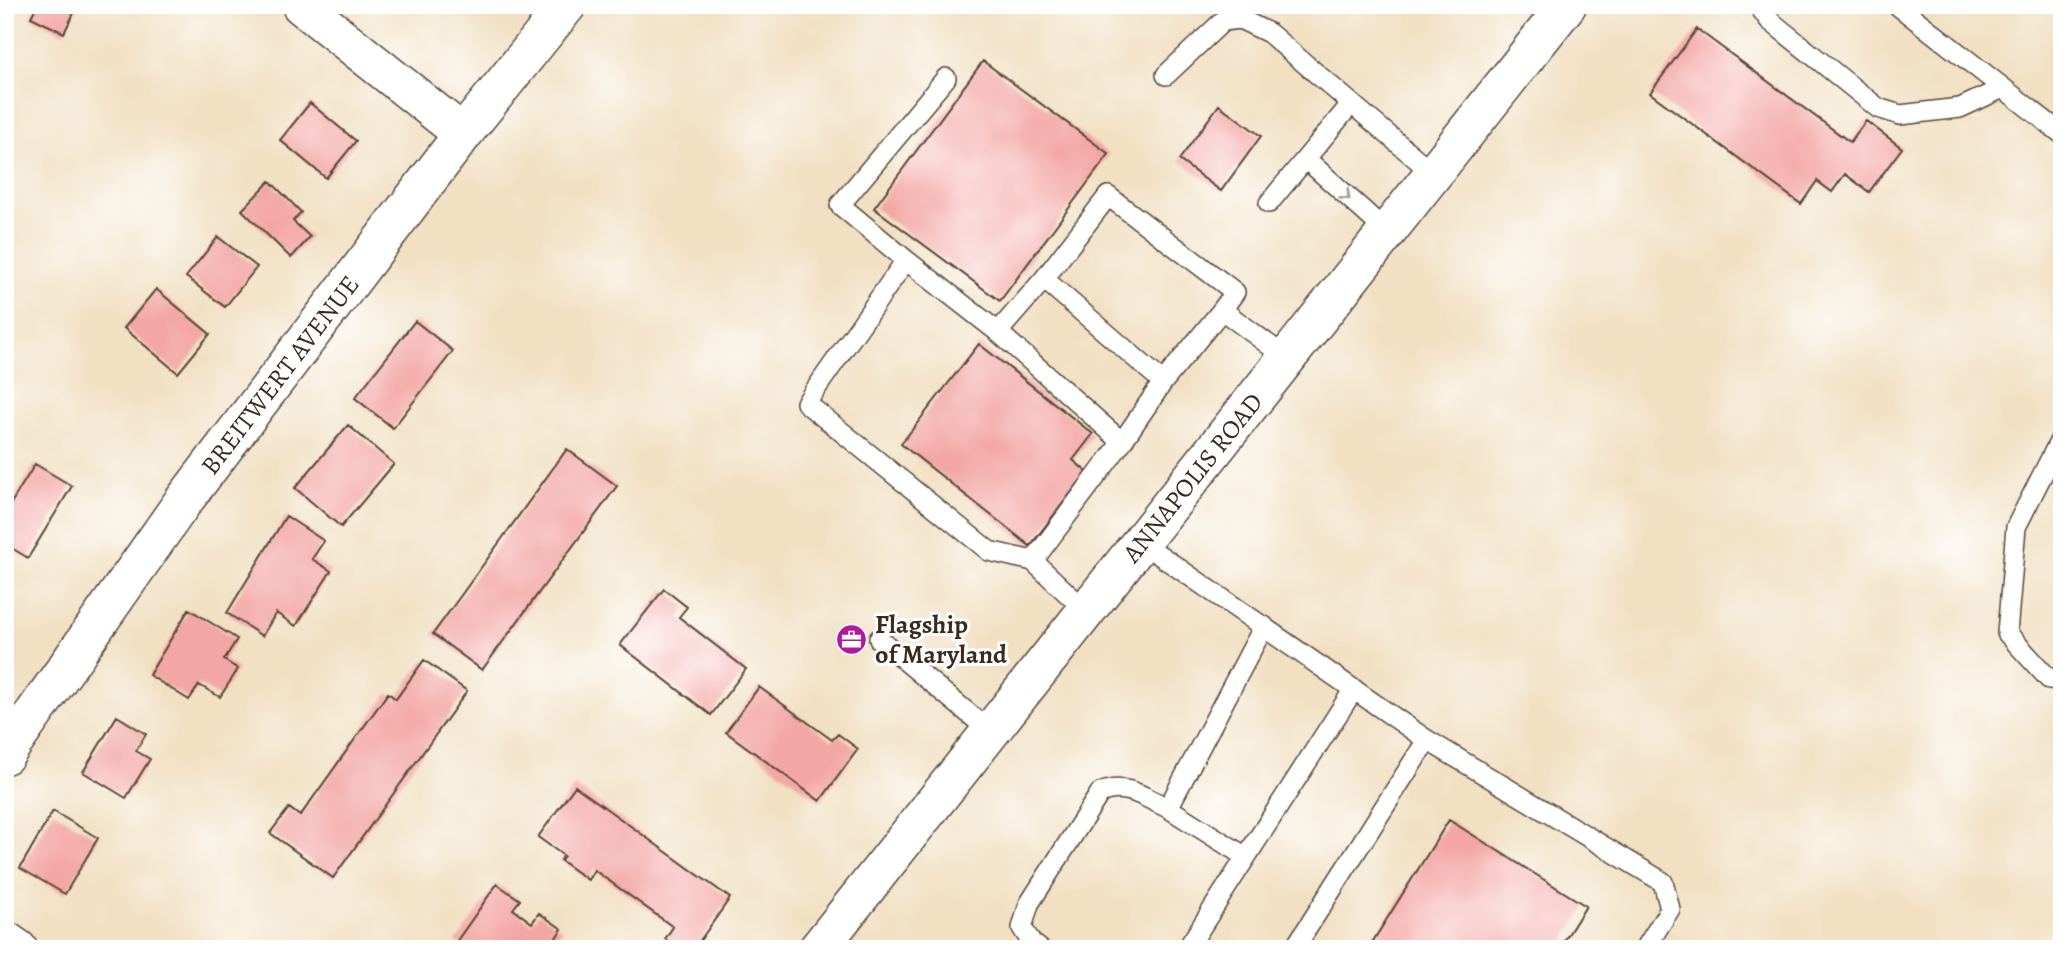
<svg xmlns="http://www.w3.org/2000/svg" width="2067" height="954" font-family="Alegreya,serif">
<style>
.building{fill:#f3a7a4}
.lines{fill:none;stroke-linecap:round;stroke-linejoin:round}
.lane-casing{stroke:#564537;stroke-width:22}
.street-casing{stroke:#564537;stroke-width:41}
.secondary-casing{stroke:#564537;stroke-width:41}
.lane{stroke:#fff;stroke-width:19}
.street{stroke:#fff;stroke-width:38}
.secondary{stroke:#fff;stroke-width:38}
.oneway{stroke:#a79f9a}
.labels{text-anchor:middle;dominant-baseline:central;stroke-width:6;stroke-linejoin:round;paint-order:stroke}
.street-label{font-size:26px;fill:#3b2a1e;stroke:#fff}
.poi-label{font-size:26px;font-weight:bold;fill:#3b2a1e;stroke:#fff;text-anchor:start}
</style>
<rect width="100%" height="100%" fill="#fff"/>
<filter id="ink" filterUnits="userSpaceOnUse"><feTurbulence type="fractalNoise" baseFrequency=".0143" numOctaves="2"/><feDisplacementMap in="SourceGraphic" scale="14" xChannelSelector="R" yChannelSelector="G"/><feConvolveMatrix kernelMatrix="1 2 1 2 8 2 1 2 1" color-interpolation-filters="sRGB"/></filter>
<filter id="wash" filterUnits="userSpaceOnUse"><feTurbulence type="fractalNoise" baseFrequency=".00686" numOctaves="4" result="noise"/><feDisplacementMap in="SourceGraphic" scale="28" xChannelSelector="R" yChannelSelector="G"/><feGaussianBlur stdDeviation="1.57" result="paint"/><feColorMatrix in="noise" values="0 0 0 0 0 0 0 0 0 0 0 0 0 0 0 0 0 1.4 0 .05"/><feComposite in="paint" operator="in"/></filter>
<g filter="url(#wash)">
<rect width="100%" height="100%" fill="#f1e0c2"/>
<g id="blocks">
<!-- building -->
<path class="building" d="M37,5H78L64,33L31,17Z
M1697,29L1850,142L1866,121L1902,148L1869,192L1845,174L1832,192L1817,181L1801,204L1650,93Z
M983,61L1109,154L1000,301L874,208Z
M310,103L356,141L326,178L280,140Z
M1219,105L1261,136L1221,191L1179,160Z
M270,181L301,212L293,221L310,237L291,258L242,210Z
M218,237L257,267L225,307L186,277Z
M156,289L210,334L178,373L124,328Z
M415,321L453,351L393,428L355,398Z
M979,344L1093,434L1073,460L1087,472L1030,546L901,444Z
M348,425L394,464L341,527L295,488Z
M567,449L617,486L482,670L433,634Z
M35,464L72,486L28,558L5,544V513Z
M286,516L324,541L312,559L331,571L296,626L276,613L262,636L227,613Z
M664,589L687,607L679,617L746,669L711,715L620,645Z
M189,609L237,639L224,660L238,669L220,697L199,685L189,700L149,675Z
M424,660L467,691L333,878L270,833L289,808L300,816L388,693L396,699Z
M759,687L832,740L838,734L858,749L820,801L726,732Z
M117,716L146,734L136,751L150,759L126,798L83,772Z
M575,786L730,898L694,949H679L665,939L673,927L594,870L588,880L560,860L564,856L538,837Z
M53,811L98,838L65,894L20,868Z
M1449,820L1586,906L1559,949H1368Z
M497,884L520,900L513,909L532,923L539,913L562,929L553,942L562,949H466L456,942Z"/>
</g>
</g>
<g filter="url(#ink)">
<use href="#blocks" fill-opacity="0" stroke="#564537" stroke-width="2"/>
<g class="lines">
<defs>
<path id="lane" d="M1758,5L1769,20L1878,108L1900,115L1960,108L2003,88
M1897,5L2062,134
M1166,75L1223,21L1240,19L1269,33L1434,174
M1306,159L1387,232
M1269,203L1351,104
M906,260L840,205L946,78
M1044,279L998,332L1122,442L1163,382L1044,279L1108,196L1235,292L1222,310L1288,359
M998,332L906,260L806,403L989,551L1033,561
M1163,382L1222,310
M2062,436L2016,527L2007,633L2049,679L2062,680
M1142,543L1427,740L1663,882L1670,909L1645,949
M1087,612L1033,561L1122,442
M879,639L991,732
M1168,808L1246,857
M1040,949L1032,943L1022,928L1029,904L1100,793C1125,782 1144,797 1168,808L1264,626
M1187,949L1354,689
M1294,949L1427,740"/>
<g id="street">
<path d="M301,5L463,134"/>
<path id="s1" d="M5,755L182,503L463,134L567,5"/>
<path d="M5,940L18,949"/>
</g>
<g id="secondary">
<path id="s2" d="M818,949L1567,5"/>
</g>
</defs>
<!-- lane casing -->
<use href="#lane" class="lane-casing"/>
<!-- street casing -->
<use href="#street" class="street-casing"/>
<!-- secondary casing -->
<use href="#secondary" class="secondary-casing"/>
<!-- lane -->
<use href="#lane" class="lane"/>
<!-- street -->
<use href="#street" class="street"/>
<!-- secondary -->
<use href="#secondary" class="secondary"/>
</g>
<!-- one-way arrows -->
<defs><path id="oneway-chevron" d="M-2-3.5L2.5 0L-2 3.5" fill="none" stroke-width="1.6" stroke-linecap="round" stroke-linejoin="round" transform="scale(1.75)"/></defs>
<use class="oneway" href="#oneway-chevron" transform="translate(1346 196) rotate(42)"/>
</g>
<!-- icons -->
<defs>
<symbol id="office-disc" viewBox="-11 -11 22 22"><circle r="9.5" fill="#b5179e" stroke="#fff"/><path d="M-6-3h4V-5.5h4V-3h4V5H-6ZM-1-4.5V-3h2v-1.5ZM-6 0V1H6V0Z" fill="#fff"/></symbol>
</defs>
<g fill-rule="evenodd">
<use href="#office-disc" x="834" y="622" width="35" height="35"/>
</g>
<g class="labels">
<!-- street labels -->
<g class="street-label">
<text stroke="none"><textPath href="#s1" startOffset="469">BREITWERT AVENUE</textPath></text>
<text stroke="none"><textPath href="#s2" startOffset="602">ANNAPOLIS ROAD</textPath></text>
</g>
<!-- poi labels -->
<g class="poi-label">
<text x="875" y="624">Flagship<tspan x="875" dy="30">of Maryland</tspan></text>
</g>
</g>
<!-- margin -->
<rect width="2067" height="954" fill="none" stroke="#fff" stroke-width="28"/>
</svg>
